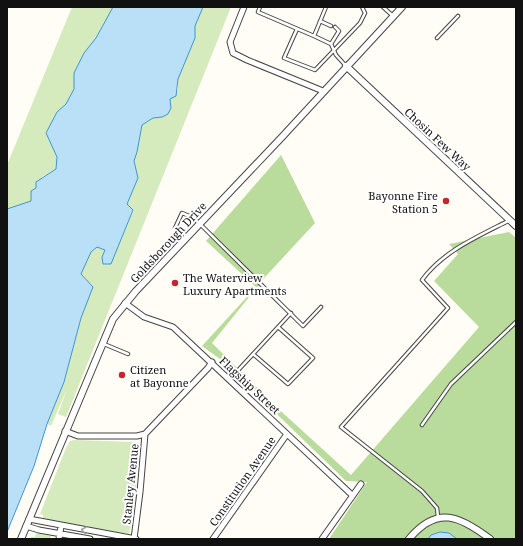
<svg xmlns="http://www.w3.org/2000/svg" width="523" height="546" font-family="'Noto Serif',serif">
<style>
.green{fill:#d5ebbd}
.forest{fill:#b9dc9c}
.water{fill:#b9e0f7;stroke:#3f96cf}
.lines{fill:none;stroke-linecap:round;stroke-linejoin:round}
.service-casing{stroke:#444;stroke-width:4.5}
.minor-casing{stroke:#444;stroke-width:7}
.tertiary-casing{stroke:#444;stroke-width:8}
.service{stroke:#fff;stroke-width:2.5}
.minor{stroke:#fff;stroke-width:5}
.tertiary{stroke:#fff;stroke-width:6}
.oneway{stroke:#a0a0a0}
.poi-dot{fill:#c4262e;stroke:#fff;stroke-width:1.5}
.labels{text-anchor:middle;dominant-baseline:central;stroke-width:4;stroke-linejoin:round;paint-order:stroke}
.street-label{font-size:11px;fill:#111;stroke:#fff}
.poi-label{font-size:11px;fill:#111;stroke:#fff;text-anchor:start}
</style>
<rect width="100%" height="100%" fill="#fffdf5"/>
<!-- green -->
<path class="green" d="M72,7H113L96,39L84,53L74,73L75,89L66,104L57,112L46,133L57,157L56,169L42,177L36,188L31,191V201L7,209V165Z
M203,7H231L66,417L58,414L67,389L51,426L47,424L64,382L81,318L93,287L81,274L91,252L97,247L105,250L102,257L111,264L133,211L127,204L138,178L134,161L137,152L142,125L153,118L162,117L171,108L170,98L178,90V79L195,38V26Z
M74,440L134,442L138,444L136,494L129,534L43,519V515L40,514L66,448L70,441Z
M36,533L51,536L50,539H30L31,537H35Z"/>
<!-- forest -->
<path class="forest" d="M281,155L315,223L266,276L212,343L284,414L351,475L479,327L434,281L458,254L449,244L509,232L516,238V539H457L449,533L431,535L428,539H329L367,482L346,481L220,359L202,346L256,287L206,241Z"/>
<!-- water -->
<path class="water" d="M113,7H203L195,26V38L178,79L176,96L170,99L171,108L168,114L162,117L153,118L142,125L137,152L134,161L138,178L127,204L133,210L111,264H103L102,257L105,250L97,247L91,252L81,274L93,287L81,318L64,382L47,424L34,466L7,532V209L31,201V191L36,188V182L56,169L57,157L46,133L57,112L66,104L74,89V73L84,53L96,38Z
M440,532L449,533L457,539H428L431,535Z"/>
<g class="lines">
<defs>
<path id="service" d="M260,7L258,12L314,36
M326,7L314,36L331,44L336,55L346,66
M383,7L393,16
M320,21L331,26
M297,29L284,58L315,70L360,23L365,13L362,7
M437,38L458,16
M331,44L339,31L335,27
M187,236L175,228L182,213L192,217L199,223L303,326L321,307
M104,344L128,354
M253,354L288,384L313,358L278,327
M230,379L291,313
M422,425L451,384L516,322
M438,517L437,508L422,491L341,427L448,308L422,280C443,251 479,236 510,220"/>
<path id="minor" d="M244,7L230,42L233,53L247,60L323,91
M125,303L144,317L173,327L352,495
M65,431L78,436H137L145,434
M29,519L136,539
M26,526L39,530L90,539
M59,539L61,526
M134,539L140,492L145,434L208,368L212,362
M213,539L287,434
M322,539L361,484"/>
<path id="tertiary" d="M346,66L516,226
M21,539L113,319L136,291L282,137L402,7
M409,539C437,505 460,516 490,539"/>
</defs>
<!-- service casing -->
<use href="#service" class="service-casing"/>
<!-- minor casing -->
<use href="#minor" class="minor-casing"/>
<!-- tertiary casing -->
<use href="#tertiary" class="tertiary-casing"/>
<!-- service -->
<use href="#service" class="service"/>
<!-- minor -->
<use href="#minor" class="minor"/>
<!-- tertiary -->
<use href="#tertiary" class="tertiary"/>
</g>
<!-- one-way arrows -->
<defs><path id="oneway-chevron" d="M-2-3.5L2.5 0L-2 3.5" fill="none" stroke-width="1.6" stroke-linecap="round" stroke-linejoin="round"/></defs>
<use class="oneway" href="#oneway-chevron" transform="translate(84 530) rotate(-170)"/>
<!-- markers -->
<g class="poi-dot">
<circle cx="446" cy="201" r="4"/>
<circle cx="175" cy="283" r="4"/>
<circle cx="122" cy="375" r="4"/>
</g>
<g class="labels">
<!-- street labels -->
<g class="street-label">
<text transform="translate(438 139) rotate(43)">Chosin Few Way</text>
<text transform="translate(168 242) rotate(-47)">Goldsborough Drive</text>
<text transform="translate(250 385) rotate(43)">Flagship Street</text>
<text transform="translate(242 481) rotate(-55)">Constitution Avenue</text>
<text transform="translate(130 484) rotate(-84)">Stanley Avenue</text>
</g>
<!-- poi labels -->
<g class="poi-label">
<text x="438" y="195" text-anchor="end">Bayonne Fire<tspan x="438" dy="13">Station 5</tspan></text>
<text x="183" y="277">The Waterview<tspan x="183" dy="13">Luxury Apartments</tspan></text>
<text x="130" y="369">Citizen<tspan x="130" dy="13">at Bayonne</tspan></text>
</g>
</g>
<!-- border -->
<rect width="523" height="546" fill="none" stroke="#111111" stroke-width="16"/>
</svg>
